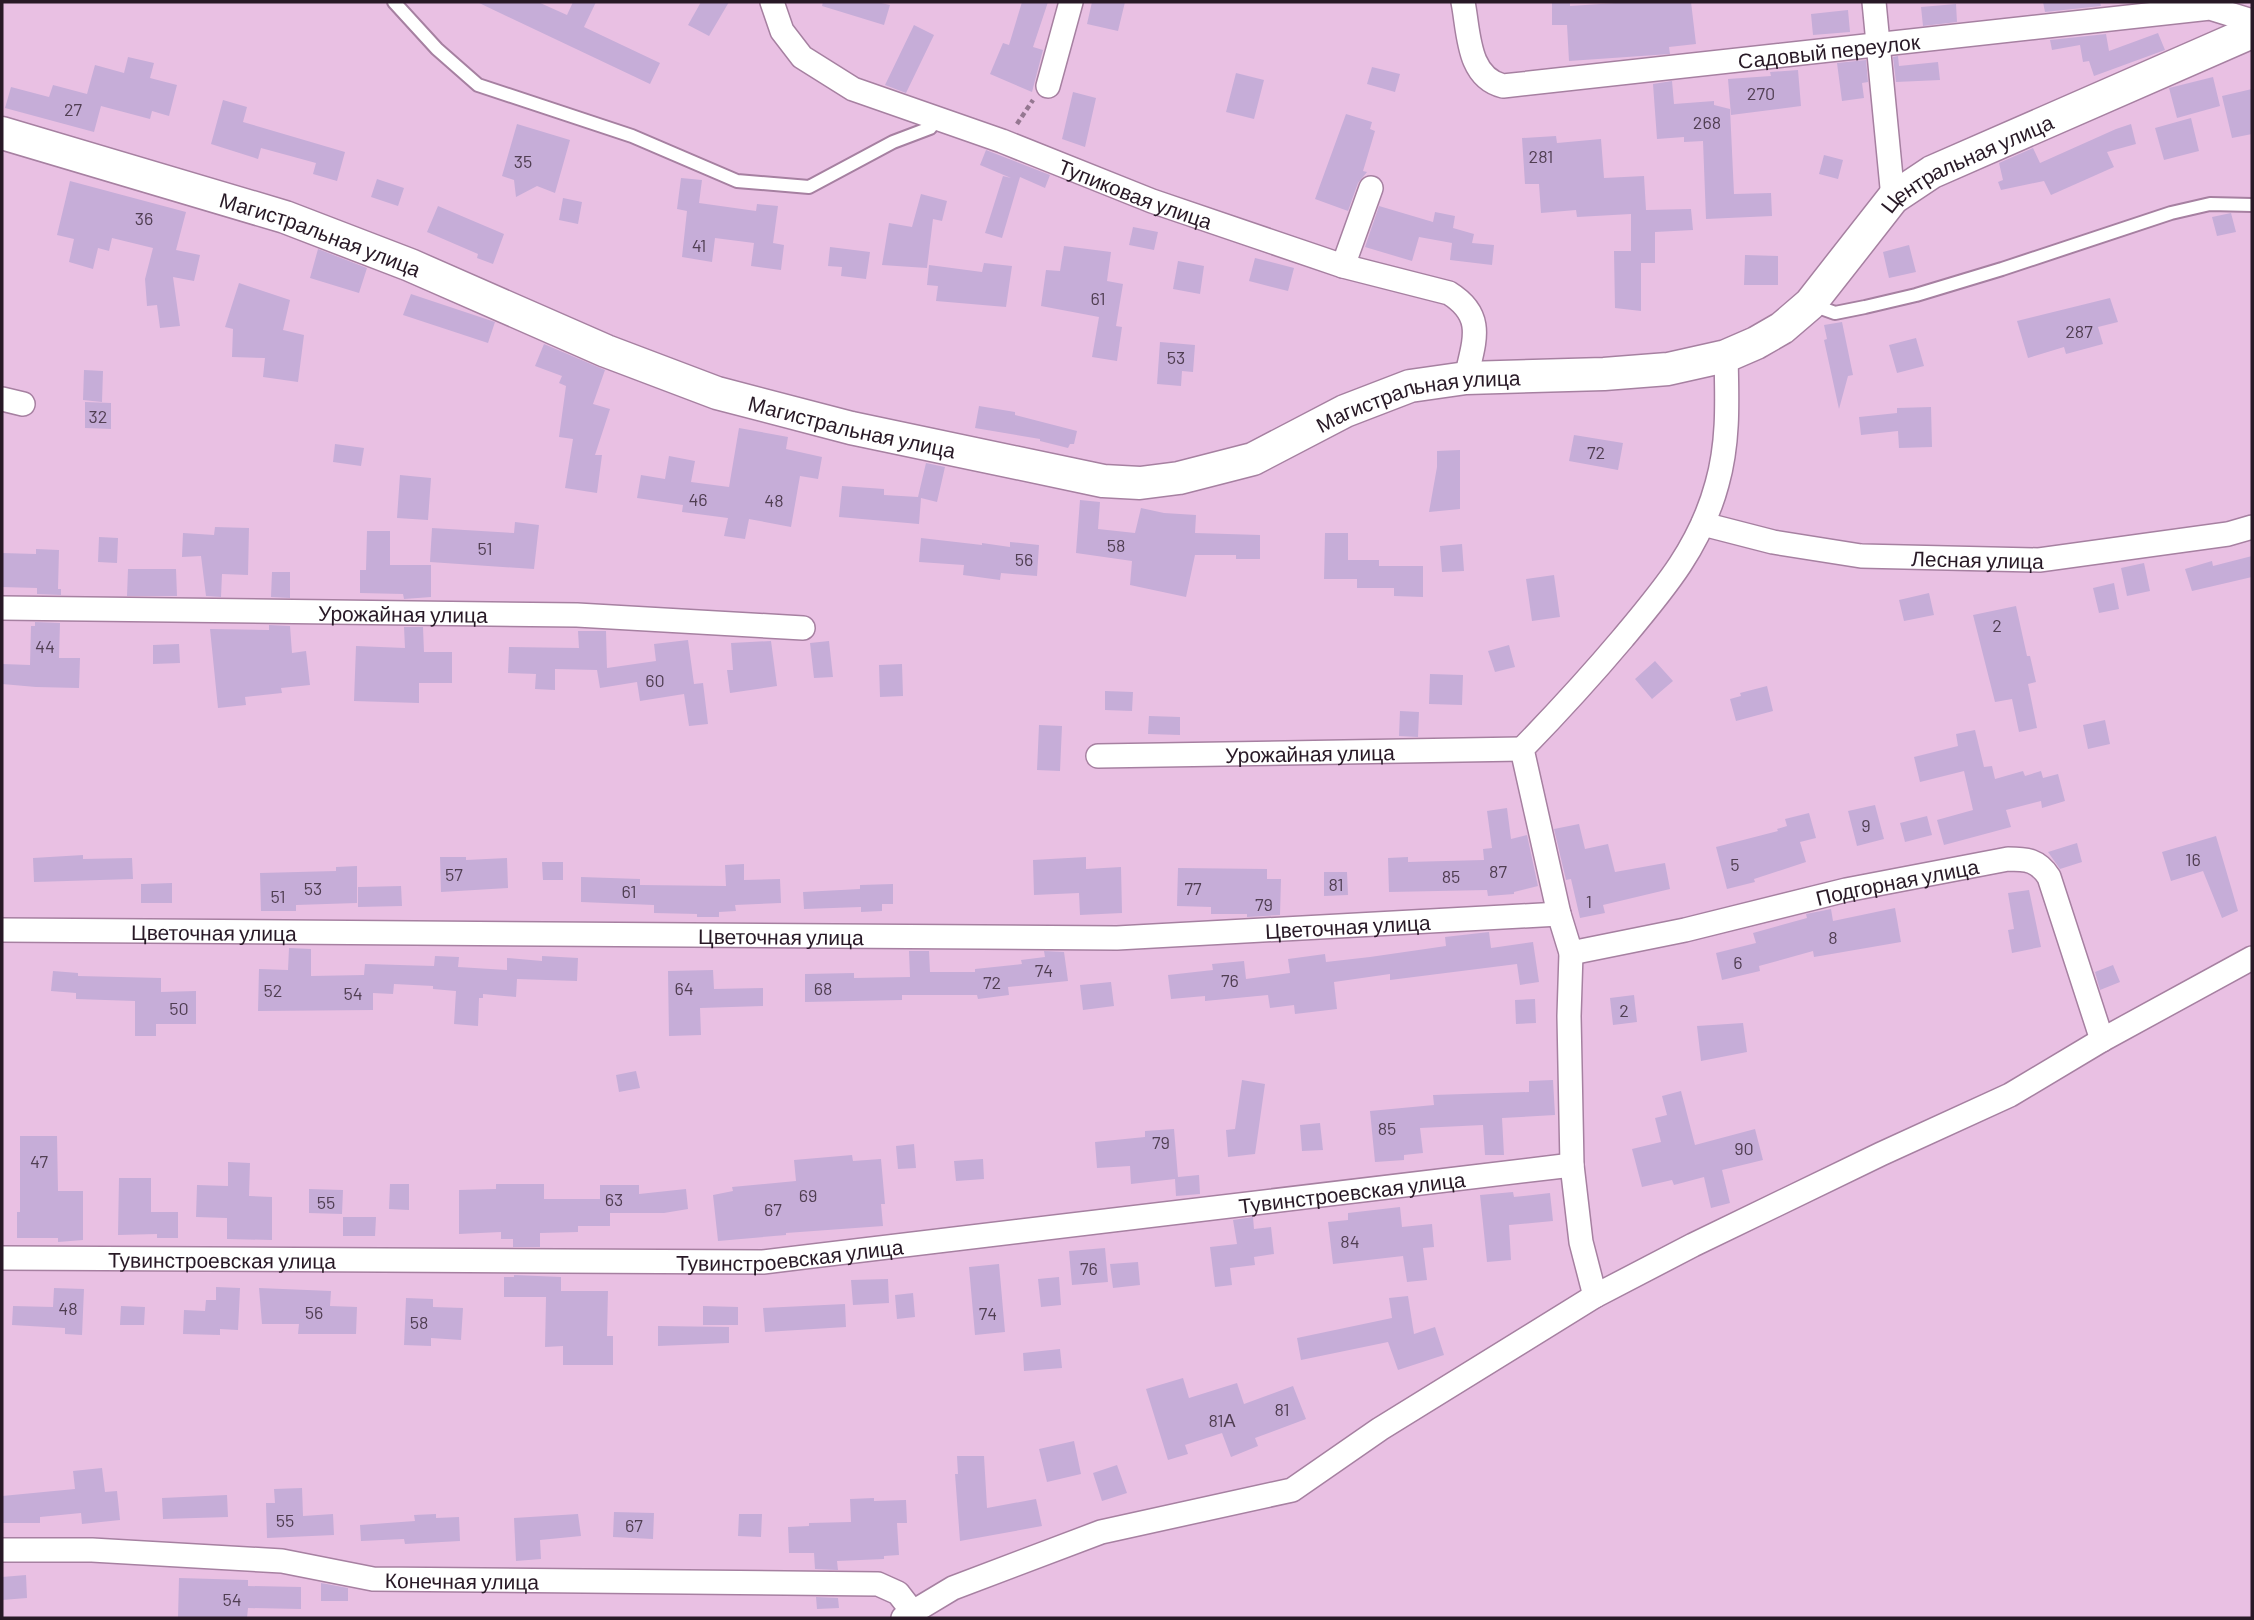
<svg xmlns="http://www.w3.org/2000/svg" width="2254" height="1620" font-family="Barlow,sans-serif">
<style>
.building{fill:#c6add8}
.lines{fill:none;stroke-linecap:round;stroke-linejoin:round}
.lane-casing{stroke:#a680a1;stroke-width:16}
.street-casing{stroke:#a680a1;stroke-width:26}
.secondary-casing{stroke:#a680a1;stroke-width:35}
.path{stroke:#957791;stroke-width:4.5;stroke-dasharray:5 3.5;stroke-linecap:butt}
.lane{stroke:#fff;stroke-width:12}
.street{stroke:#fff;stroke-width:23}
.secondary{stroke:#fff;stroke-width:32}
.labels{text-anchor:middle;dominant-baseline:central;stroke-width:5;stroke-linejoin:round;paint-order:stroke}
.number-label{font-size:18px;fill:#503e52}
.street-label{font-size:21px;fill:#281926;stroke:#f7cdf1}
</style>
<rect width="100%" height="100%" fill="#e9c0e3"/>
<!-- building -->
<path class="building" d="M477,2H538L567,15L573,2H596L584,27L660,63L650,84Z
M701,2H729L709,36L688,25Z
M823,2H877L890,5L884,25L822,6Z
M1022,2H1048L1033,47L1043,50L1032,92L990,74L1003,43L1009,45Z
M1092,2H1125L1118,31L1087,24Z
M1552,2H1570V6L1631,2H1691L1696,44L1669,47L1670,54L1569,61L1567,25H1552Z
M2043,2H2100L2101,6L2045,12Z
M1956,4L1957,22L1923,26L1921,7Z
M1848,10L1850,32L1813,35L1811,14Z
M914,25L934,35L906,93L885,85Z
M2158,33L2165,50L2094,76L2089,61L2083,62L2080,45L2052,50L2050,40L2106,34L2109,51Z
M1898,56L1899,66L1938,62L1940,80L1896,82L1893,57Z
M128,57L154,63L150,78L177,85L169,116L152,111L150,119L101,106L94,132L5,108L11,87L49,97L53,85L87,94L95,65L124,73Z
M1866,60L1868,82L1862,83L1864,98L1842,101L1837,63Z
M1372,67L1400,74L1395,92L1367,84Z
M1798,70L1801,106L1731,115L1728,79L1771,76L1770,72Z
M1236,73L1264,80L1254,119L1226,112Z
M2213,77L2220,106L2177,118L2169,88Z
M1672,81L1674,104L1714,101V105L1730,109L1734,194L1771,193L1772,216L1706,219L1703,141L1684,142V137L1657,139L1653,84Z
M2252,89V134L2232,138L2222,96Z
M1073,92L1096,98L1085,147L1062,139Z
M223,100L247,107L243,122L345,152L337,181L313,174L316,163L261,148L258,159L211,144Z
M1346,114L1372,122L1370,129L1375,131L1363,171L1367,172L1358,183L1348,211L1315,199Z
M2191,118L2199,151L2164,160L2155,128Z
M517,124L570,140L555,193L537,186L516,197L514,180L502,176Z
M2131,124L2136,144L2107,152L2114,167L2051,195L2044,181L2001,190L1998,182L2003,180L1999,163L2033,148L2040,163L2116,129Z
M1556,136L1557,143L1601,139L1604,178L1644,176L1646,210L1691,209L1693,230L1655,232V263H1641V311L1615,308L1614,251H1631V214L1577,217L1576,210L1541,213L1539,184H1525L1522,138Z
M986,150L1050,175L1045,188L1020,177L1002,238L985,233L1003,176L1011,178L980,165Z
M1824,155L1843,160L1838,179L1819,174Z
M681,178L702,180L699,203L756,211L757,204L778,206L773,243L784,245L781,270L751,266L754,243L715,238L712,262L682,257L687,211L677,209Z
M377,179L404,188L398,206L371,197Z
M70,181L186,212L176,250L200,255L194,281L173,277L180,326L160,328L157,305L147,306L145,279L153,248L112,238L109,251L98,248L93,269L69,262L74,239L57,235Z
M921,194L947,201L942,221L933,219L927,268L882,265L889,223L912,227Z
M563,198L582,202L578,224L559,220Z
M438,206L504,234L493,264L477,258L478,254L427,232Z
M1379,206L1433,222L1435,212L1455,216L1453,228L1474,234L1472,243L1494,245L1492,265L1450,260L1452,243L1419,237L1412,261L1365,247Z
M2231,213L2236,232L2217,236L2212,217Z
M1133,227L1158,232L1154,250L1129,245Z
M1909,245L1916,272L1889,278L1883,252Z
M1064,246L1111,252L1107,281L1123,284L1116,326L1122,327L1117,361L1092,357L1099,317L1041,306L1046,270L1060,271Z
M830,247L870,252L866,279L841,276L842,267L828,266Z
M318,249L367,268L359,293L310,278Z
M1745,255L1778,256V285H1744Z
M1255,258L1294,268L1288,291L1249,281Z
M1178,261L1204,266L1200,294L1173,289Z
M984,263L1012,266L1006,307L936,301L938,286L927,285L929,265L982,272Z
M239,283L290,300L283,330L304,335L298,382L263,377L265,358L232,357L233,329L225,327Z
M411,294L495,322L488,343L403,315Z
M2110,298L2118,322L2098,327L2103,344L2066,354L2064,347L2028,358L2017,321Z
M1842,322L1853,375L1848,376L1839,409L1824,340L1827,339L1824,325Z
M1916,338L1924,366L1897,373L1889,345Z
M1160,342L1195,345L1193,372L1182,371L1181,386L1157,384Z
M544,344L605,370L593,404L610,409L595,455H602L597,493L565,488L573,439L559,437L566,386L559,383L562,376L535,366Z
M84,370L103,371L102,402L83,400Z
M85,402L111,403V429L85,428Z
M979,406L1015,412V415L1077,431L1074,444H1070L1068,448L1040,441V439L975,428Z
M1931,407L1932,447L1899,448L1898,431L1861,435L1859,417L1897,413V408Z
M739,428L788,437L786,449L822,457L818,479L800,476L791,527L749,519L745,539L724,536L728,518L682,512L683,505L637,498L641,475L665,479L669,456L695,461L691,482L729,487Z
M1574,435L1623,443L1618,470L1569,461Z
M335,444L364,448L361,466L333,462Z
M1460,450V509L1429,512L1437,467V451Z
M926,463L945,467L937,502L921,498L919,524L839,517L842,486L884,489V495L918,497Z
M400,475L431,478L428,520L397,518Z
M1080,500L1100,502L1098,529L1135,533L1141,508L1164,513L1196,515L1195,533L1260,535V559H1236V555H1195L1186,597L1130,585L1132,561L1076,553Z
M515,522L539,525L534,569L430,562L432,528L514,533Z
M215,527L249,528L248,575L222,574L221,597L206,596L201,556L182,557L183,533L214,535Z
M367,531H390V565H431V597L404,599L403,594L360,593V570H366Z
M1325,533H1348V560H1379V566H1423V597L1394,596V588H1357V579H1324Z
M99,537L118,538L117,563L98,562Z
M921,538L982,545V543L1010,547V542L1039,545L1037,576L1001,573L1000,580L963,575L964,565L919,562Z
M1462,544L1464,571L1442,572L1440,546Z
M36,549L59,550L58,589H61V595L37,594V588L2,587V553L36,554Z
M2252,556V577L2192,591L2185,569L2212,561L2213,566Z
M2144,563L2150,591L2127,596L2121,568Z
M128,569H176L177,596H127Z
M272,572H290V598L271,597Z
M1554,575L1560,617L1532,621L1526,579Z
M2114,583L2119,609L2099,613L2093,588Z
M1929,593L1934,615L1904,621L1899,600Z
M2016,606L2027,656H2030L2036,682L2028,684L2037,728L2019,732L2012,699L1995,702L1973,615Z
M35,622L60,623L59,658H80L79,688L36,687L2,684V664L30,665L31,626H35Z
M269,625L290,626L292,653L306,651L310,685L281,688L282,693L245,697L246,705L218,708L210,629L269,630Z
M404,627H423L424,652H452V683H419V703L354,701L356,646L405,648Z
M578,631H606L607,668L656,661L654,644L688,640L694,684L703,683L708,724L689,726L684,694L640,701L637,682L600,688L597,670L555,669V690L535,689L536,674L508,673L509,647L579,648Z
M771,641L777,686L730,693L727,670H733L731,643Z
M829,641L833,677L814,678L810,643Z
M179,644L180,663L153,664V645Z
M1509,645L1515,667L1495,672L1488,651Z
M1655,661L1673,681L1652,699L1635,679Z
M902,664L903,696L880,697L879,665Z
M1430,674L1463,675L1462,705L1429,704Z
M1767,686L1773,711L1736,721L1730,699L1741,696L1740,693Z
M1105,691L1133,692L1132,711L1105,710Z
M1400,711L1419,712L1418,737L1399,736Z
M1149,716L1180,717V735L1148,734Z
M2105,720L2110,744L2088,749L2083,725Z
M1039,725L1062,726L1060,771L1037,770Z
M1975,730L1984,767L1992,766L1995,779L2023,771L2025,776L2041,771L2043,778L2058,774L2065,801L2042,808L2041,801L2006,810L2011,827L1944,845L1937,820L1973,810L1964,771L1920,782L1914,757L1958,746L1956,734Z
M1875,805L1884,839L1857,846L1848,811Z
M1507,808L1511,839L1527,835L1538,886L1514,892V894L1488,896L1487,890L1389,892L1388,858L1408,857V862L1484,860L1483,849L1492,848L1487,811Z
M1809,813L1816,838L1800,842L1806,862L1754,879L1755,882L1727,889L1716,847L1778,831L1777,829L1787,826L1785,819Z
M1927,816L1932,835L1905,842L1900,823Z
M1579,824L1585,849L1608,844L1615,872L1665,863L1670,889L1603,905L1605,913L1580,918L1571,879L1566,880L1554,829Z
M2216,836L2238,911L2222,918L2203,871L2171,881L2162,852Z
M2077,843L2082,862L2060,869L2048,852Z
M83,855V859L132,858L133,879L34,882L33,858Z
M440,857H466V860L507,858L508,888L441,892Z
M1086,857V869L1121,867L1122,913L1080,915L1079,893L1034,895L1033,860Z
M542,862H563V880H543Z
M744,864V880L780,879L781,903L735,905L736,911L719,912V917H697V914L654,913V905L581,902V877L640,879V885L726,886L725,865Z
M357,866V903L296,905V911H261L260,873L336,871V867Z
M1178,868L1267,869V879H1281L1280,915L1247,917V914H1211V907L1177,906Z
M1324,872H1347L1348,895L1324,896Z
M172,883V903H141V884Z
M893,884V904H882V911L861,912V907L804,909L803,892L860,889V885Z
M401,886L402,906L358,907V887Z
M2029,890L2041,947L2012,953L2008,930L2014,929L2008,893Z
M1895,908L1901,942L1814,957L1813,951L1759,966L1760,971L1722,980L1716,953L1756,943L1753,933L1807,918L1806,914L1831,909L1833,921Z
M1489,932L1491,948L1533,942L1539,982L1520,985L1517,964L1390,980V974L1334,982L1337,1009L1295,1014L1294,1005L1270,1008L1268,995L1205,1001V996L1171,999L1168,975L1213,970L1212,964L1244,961L1246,979L1290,973L1288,959L1325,954L1326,962L1370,957L1446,946L1445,937Z
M289,948L311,949V976L364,975L365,964L434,966L435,956L459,957L458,967L507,970V958L542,961V956L578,958L577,981L517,979L516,997L483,994V998H479L478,1026L454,1024L456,991L433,989V986L394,984L393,994L373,993V1010L258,1011L259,969L288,970Z
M909,951H929L930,972H975V969L1022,964L1021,960L1045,957L1044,951L1064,952L1068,981L1008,987L1009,995L978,999L977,995H902V1000L805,1002V974L854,973V978L910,977Z
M2113,965L2120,982L2100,990L2095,972Z
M713,970L714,989L763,988V1006L700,1008L701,1035L669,1036L668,971Z
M53,971L78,973V976L161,978V992L196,991V1024H156V1036H135V1001L76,999V993L51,991Z
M1111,982L1114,1006L1083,1010L1080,985Z
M1634,995L1637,1022L1613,1025L1610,998Z
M1535,999L1536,1023L1516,1024L1515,1000Z
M1743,1023L1747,1052L1701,1061L1697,1026Z
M636,1071L640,1088L619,1092L616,1075Z
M1242,1080L1265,1084L1255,1154L1228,1157L1226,1130L1235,1129Z
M1553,1080L1555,1115L1502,1118L1504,1155H1485L1483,1125L1420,1128L1423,1153L1404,1155V1160L1375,1162L1370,1111L1434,1105L1433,1095L1529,1092V1081Z
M1681,1091L1695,1145L1755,1129L1763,1160L1722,1170L1730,1203L1711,1208L1704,1177L1674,1185L1672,1180L1642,1187L1632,1149L1661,1142L1655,1118L1667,1115L1662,1096Z
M1320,1123L1323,1150L1302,1151L1300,1125Z
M1174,1129L1178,1177L1199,1175L1200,1194L1176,1196L1175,1179L1131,1184L1130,1166L1097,1168L1095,1142L1145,1137V1131Z
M20,1136H57L58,1191H83V1240L58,1242V1238H17V1212H20Z
M914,1144L916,1168L898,1169L896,1146Z
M852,1155L853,1161L881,1159L885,1204H881L883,1226L786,1233V1235L718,1241L713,1195L733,1191L732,1187L796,1181L794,1160Z
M983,1159L984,1179L956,1181L954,1161Z
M228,1162L250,1163L249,1196L272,1197V1240L227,1239V1218L196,1217L197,1185L228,1186Z
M119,1178H151V1212H178V1238H157V1234L118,1235Z
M390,1184H409V1210L389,1209Z
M496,1184H544V1199H600V1185H639V1194L686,1189L688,1209L664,1213H610V1226H578V1232L540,1233V1247H513V1239H501V1232L459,1234V1190L496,1189Z
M309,1189L343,1190L342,1214L309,1213Z
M1513,1192L1514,1197L1550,1193L1553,1221L1509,1225L1511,1260L1487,1262L1480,1195Z
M1400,1207L1402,1227L1432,1224L1434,1247L1423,1248L1427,1280L1407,1282L1403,1256L1333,1264L1328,1222L1348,1220V1213Z
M343,1217H376L375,1236H343Z
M1253,1217L1254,1229L1271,1227L1274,1254L1254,1257L1255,1265L1230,1268L1232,1285L1215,1287L1210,1247L1237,1244L1233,1220Z
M1105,1248L1108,1282L1072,1285L1069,1251Z
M1138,1262L1140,1285L1113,1288L1110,1264Z
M999,1264L1005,1332L975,1335L969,1267Z
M514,1275L561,1277V1291H608L607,1336H613V1365H563V1346L545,1347L546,1297H504V1277H514Z
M1059,1277L1061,1305L1041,1307L1038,1279Z
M888,1279L889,1303L853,1305L851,1280Z
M216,1287L240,1288L238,1330L220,1329V1335L183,1334L184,1310L205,1311L206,1300H216Z
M54,1288L84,1289L82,1335L65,1334V1328L12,1325L13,1306L53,1307Z
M259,1288L331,1291L330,1306L357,1307L356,1334H298L299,1324H262Z
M913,1293L915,1317L897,1319L895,1295Z
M1408,1296L1414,1334L1435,1327L1444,1355L1398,1370L1388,1342L1301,1360L1297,1338L1392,1318L1389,1298Z
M406,1298L433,1299V1307L463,1308L461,1340L431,1338V1346L404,1345Z
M845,1304L846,1327L765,1332L763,1308Z
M121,1306L145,1307L144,1325H120Z
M703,1306L738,1307V1325H703Z
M658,1326L729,1327V1343L658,1346Z
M1060,1349L1062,1368L1024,1371L1023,1353Z
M1183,1378L1189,1398L1237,1383L1244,1404L1293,1386L1306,1419L1255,1438L1258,1446L1231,1457L1222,1433L1185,1445L1188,1454L1168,1460L1146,1389Z
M1074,1441L1081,1474L1047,1482L1039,1449Z
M957,1456H984L987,1508L1036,1499L1042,1526L960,1541L955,1474H958Z
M1117,1465L1127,1493L1102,1501L1093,1473Z
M102,1468L105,1492L117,1491L120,1520L82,1524L81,1513L40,1517V1523H2V1496L75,1489L73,1471Z
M302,1488L303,1516L333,1514L334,1535L267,1538L266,1503H275L274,1489Z
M227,1495L228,1517L163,1519L162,1498Z
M874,1498V1501L906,1500L907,1523H897L899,1555L884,1556V1559L837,1561L838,1570L815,1569L814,1553H789L788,1527L809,1526V1523L851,1522L850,1499Z
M614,1512L654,1513L653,1539L613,1537Z
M436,1514V1518L459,1517L460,1541L405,1544L404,1539L361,1541L360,1525L415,1521L414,1515Z
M578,1514L581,1536L540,1540L541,1559L516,1561L514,1518Z
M739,1514H762L761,1537L738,1536Z
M26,1575L27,1598L2,1600V1577Z
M179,1578L248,1580V1586L301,1587V1609L248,1608L247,1618H178Z
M321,1583L348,1588V1601H321Z
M816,1597L838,1598L839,1608L817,1609Z"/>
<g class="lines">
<defs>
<path id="lane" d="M394,2L437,49L478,85L632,136L737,181L809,187L893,142L930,128L937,119
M1810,304L1835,313L1865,307L1916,295L2002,269L2171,213L2210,204L2252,205"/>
<g id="street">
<path id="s1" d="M772,2L782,31L802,57L853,89L1002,141L1152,201L1343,266L1449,293C1486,316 1474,341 1466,378"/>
<path id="s2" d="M1463,2C1469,32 1467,77 1503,86L2210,8L2252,21"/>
<path d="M1874,2L1893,198"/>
<path d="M1048,86L1071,2"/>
<path d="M1343,266L1371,188"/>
<path d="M2,399L23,404"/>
<path id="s3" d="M1703,524L1773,542L1861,556L2039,560L2228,534L2252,527"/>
<path id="s4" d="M2,608L577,615L803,628"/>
<path id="s5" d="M1098,756L1522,749"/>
<path id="s6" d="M2,930L1117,938L1559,914"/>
<path id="s7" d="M1571,953L1685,930L1846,890L2008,859C2027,859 2038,860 2049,877L2102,1040"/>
<path id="s8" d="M2,1258L763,1262L1572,1165"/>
<path d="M1595,1296L1581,1242L1572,1165L1569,1016L1571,953L1559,914L1522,749C1557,713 1591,676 1623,638C1664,589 1700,547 1717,484C1729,442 1727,399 1726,356"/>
<path id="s9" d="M2,1550H92L282,1561L373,1579L878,1584L898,1593L912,1611"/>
<path d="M903,1618L953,1588L1101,1532L1292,1490L1380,1429L1595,1296L1693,1245L1881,1154L2010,1095L2102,1040L2252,958"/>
</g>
<g id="secondary">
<path id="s10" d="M2,133L285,217L410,265L606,351L717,393L851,428L1103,481L1140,483L1179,478L1253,459L1345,411L1410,386L1466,378L1604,374L1668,369L1726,356L1756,343L1782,328L1810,304L1893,198L1932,172L2252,32"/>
</g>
</defs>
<!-- lane casing -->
<use href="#lane" class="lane-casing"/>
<!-- street casing -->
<use href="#street" class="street-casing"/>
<!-- secondary casing -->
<use href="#secondary" class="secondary-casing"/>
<!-- path -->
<path class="path" d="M1017,124L1033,100"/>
<!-- lane -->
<use href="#lane" class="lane"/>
<!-- street -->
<use href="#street" class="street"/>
<!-- secondary -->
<use href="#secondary" class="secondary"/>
</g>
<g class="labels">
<!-- number labels -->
<g class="number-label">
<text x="1761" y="93">270</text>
<text x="73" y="109">27</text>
<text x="1707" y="122">268</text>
<text x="1541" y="156">281</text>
<text x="523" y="161">35</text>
<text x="144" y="218">36</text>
<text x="699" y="245">41</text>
<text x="1098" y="298">61</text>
<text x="2079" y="331">287</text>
<text x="1176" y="357">53</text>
<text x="98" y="416">32</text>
<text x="1596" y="452">72</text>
<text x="698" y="499">46</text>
<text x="774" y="500">48</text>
<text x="1116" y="545">58</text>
<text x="485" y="548">51</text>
<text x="1024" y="559">56</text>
<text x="1997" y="625">2</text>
<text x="45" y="646">44</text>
<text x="655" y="680">60</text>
<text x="1866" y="825">9</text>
<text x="2193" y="859">16</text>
<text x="1735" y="864">5</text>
<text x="1498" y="871">87</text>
<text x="454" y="874">57</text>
<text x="1451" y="876">85</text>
<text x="1336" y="884">81</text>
<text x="313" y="888">53</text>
<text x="1193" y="888">77</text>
<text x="629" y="891">61</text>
<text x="278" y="896">51</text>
<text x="1589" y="901">1</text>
<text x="1264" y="904">79</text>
<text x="1833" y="937">8</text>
<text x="1738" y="962">6</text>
<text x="1044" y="970">74</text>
<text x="1230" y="980">76</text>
<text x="992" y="982">72</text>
<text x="684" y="988">64</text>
<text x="823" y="988">68</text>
<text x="273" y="990">52</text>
<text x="353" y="993">54</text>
<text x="179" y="1008">50</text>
<text x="1624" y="1010">2</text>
<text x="1387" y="1128">85</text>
<text x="1161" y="1142">79</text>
<text x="1744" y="1148">90</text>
<text x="39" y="1161">47</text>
<text x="808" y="1195">69</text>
<text x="614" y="1199">63</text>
<text x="326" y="1202">55</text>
<text x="773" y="1209">67</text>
<text x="1350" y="1241">84</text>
<text x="1089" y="1268">76</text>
<text x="68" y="1308">48</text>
<text x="314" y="1312">56</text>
<text x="988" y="1313">74</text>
<text x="419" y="1322">58</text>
<text x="1282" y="1409">81</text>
<text x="1222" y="1420">81А</text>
<text x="285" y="1520">55</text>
<text x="634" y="1525">67</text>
<text x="232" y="1599">54</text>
</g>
<!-- street labels -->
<g class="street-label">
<text stroke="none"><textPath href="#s2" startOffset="427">Садовый переулок</textPath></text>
<text stroke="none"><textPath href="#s10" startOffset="2118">Центральная улица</textPath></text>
<text stroke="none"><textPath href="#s1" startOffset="425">Тупиковая улица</textPath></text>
<text stroke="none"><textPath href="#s10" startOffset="334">Магистральная улица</textPath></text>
<text stroke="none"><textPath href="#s10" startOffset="1489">Магистральная улица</textPath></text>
<text stroke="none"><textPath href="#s10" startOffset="901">Магистральная улица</textPath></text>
<text stroke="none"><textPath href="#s3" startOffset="278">Лесная улица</textPath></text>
<text stroke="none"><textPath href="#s4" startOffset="401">Урожайная улица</textPath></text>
<text stroke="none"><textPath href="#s5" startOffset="212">Урожайная улица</textPath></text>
<text stroke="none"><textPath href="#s7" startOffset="334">Подгорная улица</textPath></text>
<text stroke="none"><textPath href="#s6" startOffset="1346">Цветочная улица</textPath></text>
<text stroke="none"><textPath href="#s6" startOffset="212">Цветочная улица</textPath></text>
<text stroke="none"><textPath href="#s6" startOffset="779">Цветочная улица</textPath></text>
<text stroke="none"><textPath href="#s8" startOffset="1354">Тувинстроевская улица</textPath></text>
<text stroke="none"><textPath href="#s8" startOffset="788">Тувинстроевская улица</textPath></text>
<text stroke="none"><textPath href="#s8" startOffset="220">Тувинстроевская улица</textPath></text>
<text stroke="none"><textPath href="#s9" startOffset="462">Конечная улица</textPath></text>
</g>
</g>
<!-- border -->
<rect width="2254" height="1620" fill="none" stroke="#281926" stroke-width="7"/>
</svg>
